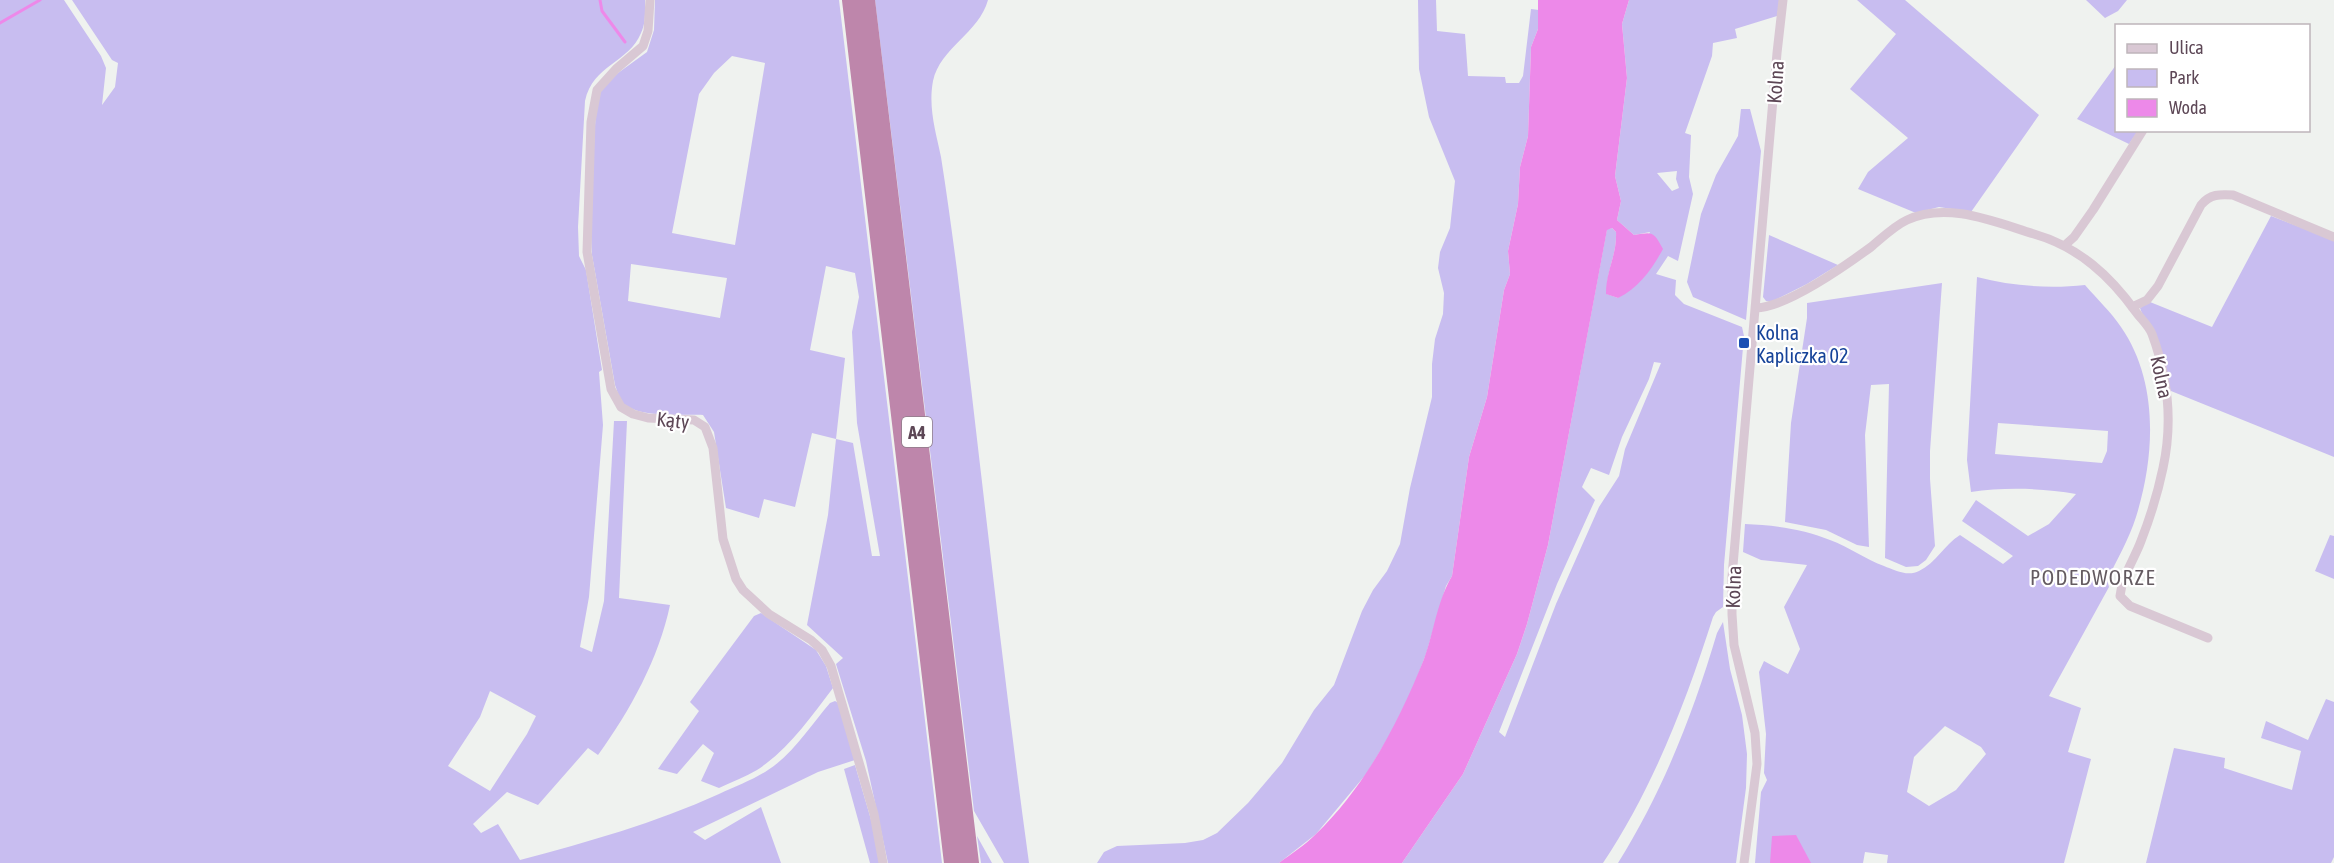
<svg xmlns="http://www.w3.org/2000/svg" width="2334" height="863" font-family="'Asap Condensed',sans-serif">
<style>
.green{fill:#c8bdf0;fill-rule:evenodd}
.water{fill:#ed89e9}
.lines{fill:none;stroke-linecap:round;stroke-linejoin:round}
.stream{stroke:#ed89e9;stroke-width:3}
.street{stroke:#d9c8d4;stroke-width:9}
.highway{stroke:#be86ab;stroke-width:18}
.transit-dot{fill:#1a4fb4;stroke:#fff;stroke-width:2}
.labels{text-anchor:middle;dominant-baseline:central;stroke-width:4.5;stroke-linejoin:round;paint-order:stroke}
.shield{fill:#fff;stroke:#8e7e89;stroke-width:1.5}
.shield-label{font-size:18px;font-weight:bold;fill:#5d4756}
.street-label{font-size:20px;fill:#5d4756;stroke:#fff}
.transit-label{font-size:20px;fill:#164399;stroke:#fff;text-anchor:start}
.neighbourhood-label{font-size:21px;letter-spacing:1.5px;fill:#645b61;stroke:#fff}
</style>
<rect width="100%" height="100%" fill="#eff2ef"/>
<!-- green -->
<path class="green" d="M0,0H64L101,56L106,68L102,105L115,87L118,63L112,60L72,0H645C645,11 646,23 641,33C629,63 593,64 585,101L578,227L579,256L586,270L602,370L599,372L603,425L589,597L580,647L592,652L604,601L614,421H627L619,598L670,605C659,658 630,711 598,755L588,748L538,805L507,792L473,824L481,833L498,824L520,860C588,842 655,823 719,794C736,786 753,780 768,770C793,754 811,725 830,703L835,701L840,704L855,760L818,772L693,832L705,840L761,807L781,863H0ZM490,691L536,716L527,734L490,791L448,766L480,717Z
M655,0H839L942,863H888L866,761L836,664L843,658L807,625L828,515L836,439L812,433L795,507L764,499L759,518L726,508L714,432L703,415C683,414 637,418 623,403C619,399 617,390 615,385L592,255L590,216L596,108L599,91L618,73L647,52L654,30ZM732,56L765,63L735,245L672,233L699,94L714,73ZM631,264L727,278L720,318L628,301ZM826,266L855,273L859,297L852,332L857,423L880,556H872L853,443L836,439L845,358L810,350Z
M875,0H988C979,33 940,48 933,81C928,108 936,132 941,157C947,195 952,232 957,270C981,467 1002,666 1029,863H1004L974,811Z
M1418,0H1436L1437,31L1465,34L1468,76L1505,77L1506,83H1519L1523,76L1531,9L1539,10L1538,29L1531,47L1528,136L1520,167L1518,204L1508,251L1510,274L1504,290L1487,397L1469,457L1452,576L1446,586L1426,654L1413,688L1391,733L1367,773L1316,834L1279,863H1097L1104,852L1117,846L1185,843L1203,840L1217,833L1248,803L1282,763L1314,710L1334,685L1362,611L1373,590L1387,571L1400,544L1410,488L1432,397V364L1435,339L1443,314L1444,293L1438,268L1440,252L1450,228L1455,181L1429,117L1419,69Z
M1629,0H1780L1777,16L1735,29L1737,38L1713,43L1712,56L1685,133L1691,135L1689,177L1693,194L1678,261L1668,256L1656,274L1676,280L1675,295L1684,304L1742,327L1744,336L1724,565L1723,607L1716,612L1713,617C1686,702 1653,788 1603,863H1402L1463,774L1517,654L1527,624L1548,545L1607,229L1612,228L1616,232C1617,256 1606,269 1607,294L1618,298L1650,232L1634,235L1617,220L1621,201L1615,176L1627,78L1622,24ZM1677,171L1676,179L1679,188L1672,191L1657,173ZM1654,362L1661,363L1625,449L1619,476L1599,507L1556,604L1505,737L1499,732L1557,584L1595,500L1582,487L1591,468L1609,475L1622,437L1649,379Z
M1857,0H1905L2039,115L1971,212L1939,207L1916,213L1858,189L1868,172L1908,138L1850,89L1896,34Z
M2086,0H2127L2118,11L2105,18Z
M2116,65V130L2138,131L2129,144L2077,119Z
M1741,109H1750L1761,151L1746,320L1693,297L1687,282L1701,214L1716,175L1738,136Z
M2271,216L2334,240V457L2171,391L2140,308L2150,302L2212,327Z
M1769,235L1838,265L1807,284L1771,302L1766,301L1763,297Z
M1977,277C2012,286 2049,289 2085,285C2097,299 2111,312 2121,327C2159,382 2155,456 2136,517C2129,539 2117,560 2107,580L2109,587L2049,696L2081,708L2068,752L2091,759L2064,863H1887L1888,855L1865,852L1863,863H1755L1761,792L1767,780L1764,773L1766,734L1759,672L1764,661L1788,674L1800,649L1784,607L1807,565L1761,560L1743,552L1745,524C1773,525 1804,529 1830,540C1849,547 1865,559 1884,566C1894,570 1908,577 1919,571C1936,563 1944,545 1960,535L2003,564L2013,556L1962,521L1976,500L2028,536L2049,524L2076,494C2043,488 2004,487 1971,492L1967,460ZM1998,423L2108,431L2107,451L2102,463L1995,454ZM1945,726L1981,747L1986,754L1956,790L1929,806L1907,792L1914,757Z
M1942,283L1930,451V479L1935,546L1926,560L1918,566L1906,567L1885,558L1889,384L1871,385L1865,435L1869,547L1857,545L1826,530L1785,522L1791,423L1807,318V303Z
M2330,535L2334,536V579L2315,571Z
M761,613L816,650L826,666L833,688C810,718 789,749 757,770C745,777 731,782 719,788L701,781L714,753L703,744L677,774L658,769L699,711L690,702L754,616Z
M1723,622L1730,669L1742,715L1747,754L1746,788L1736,863H1618C1663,791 1693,714 1717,633Z
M2326,699L2334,702V857L2331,863H2146L2174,748L2225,758L2224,768L2292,790L2301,751L2261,738L2266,721L2308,740Z
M855,765L872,823L880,863H870L844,769Z
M977,836L992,863H981Z"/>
<!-- water -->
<path class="water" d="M1538,0H1629L1622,24L1627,78L1615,176L1621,201L1617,220L1634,235C1653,232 1653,231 1663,249C1652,269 1639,288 1618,298L1606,294C1606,270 1617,255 1616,232L1612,228L1607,230L1548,545L1527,624L1517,654L1463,774L1402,863H1279C1291,854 1305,845 1316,834C1365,787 1399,722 1424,659C1434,632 1437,601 1452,576L1469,457L1487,397L1504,290L1510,274L1508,251L1518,204L1520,167L1528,136L1531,47L1538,29Z
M1796,835L1811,863H1770L1772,836Z"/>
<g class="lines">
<!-- stream -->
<path class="stream" d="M600,0L602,11L625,42
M0,23L40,0"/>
<!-- street -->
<path class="street" d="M650,0L648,31L643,46L616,69L597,90L591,122L587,252L611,389L621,407L633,414L648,418L694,420L705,427L713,448L723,539L736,579L743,590L769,614L811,640L822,650L831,666L874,814L883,863
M2064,246L2074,237L2093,210L2143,130
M2132,307L2147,300L2158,286L2201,205C2210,194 2220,194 2233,195L2334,237
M1756,308C1787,307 1845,266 1871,247C1882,238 1894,226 1907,220C1947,201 1995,222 2034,234C2079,247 2110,276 2136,312C2141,319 2149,326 2152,334C2168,377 2173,422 2163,468C2158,492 2150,518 2141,541C2134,560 2122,576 2120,596L2130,606L2208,638
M1744,863L1757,764L1755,733L1734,645L1732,614V577L1777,53L1783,0"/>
<!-- highway -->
<path class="highway" d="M851,0L953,863
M866,0L970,863"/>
</g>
<!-- markers -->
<rect class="transit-dot" x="1738" y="337" width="12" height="12" rx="3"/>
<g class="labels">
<!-- shield labels -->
<rect class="shield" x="902" y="417" width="30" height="30" rx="4.5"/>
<g class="shield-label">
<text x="917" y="432">A4</text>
</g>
<!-- street labels -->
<g class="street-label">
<text transform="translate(1775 82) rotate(-86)">Kolna</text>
<text transform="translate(2162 377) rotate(78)">Kolna</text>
<text transform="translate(673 420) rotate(6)">Kąty</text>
<text transform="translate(1733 587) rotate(-88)">Kolna</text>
</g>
<!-- transit labels -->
<g class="transit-label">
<text x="1756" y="332">Kolna<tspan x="1756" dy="23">Kapliczka 02</tspan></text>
</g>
<!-- neighbourhood labels -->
<g class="neighbourhood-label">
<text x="2093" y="577">PODEDWORZE</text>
</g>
</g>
<!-- legend -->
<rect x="2115" y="24" width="195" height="108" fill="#ffffff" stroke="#beb5bb" stroke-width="1.5"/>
<rect x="2127" y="44" width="30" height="9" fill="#d9c8d4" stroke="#beb5bb" stroke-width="1.5"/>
<text x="2169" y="54" font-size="18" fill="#5d4756">Ulica</text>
<rect x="2127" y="69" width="30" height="18" fill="#c8bdf0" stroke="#beb5bb" stroke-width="1.5"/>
<text x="2169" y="84" font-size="18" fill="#5d4756">Park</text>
<rect x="2127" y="99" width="30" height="18" fill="#ed89e9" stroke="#beb5bb" stroke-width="1.5"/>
<text x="2169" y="114" font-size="18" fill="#5d4756">Woda</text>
</svg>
